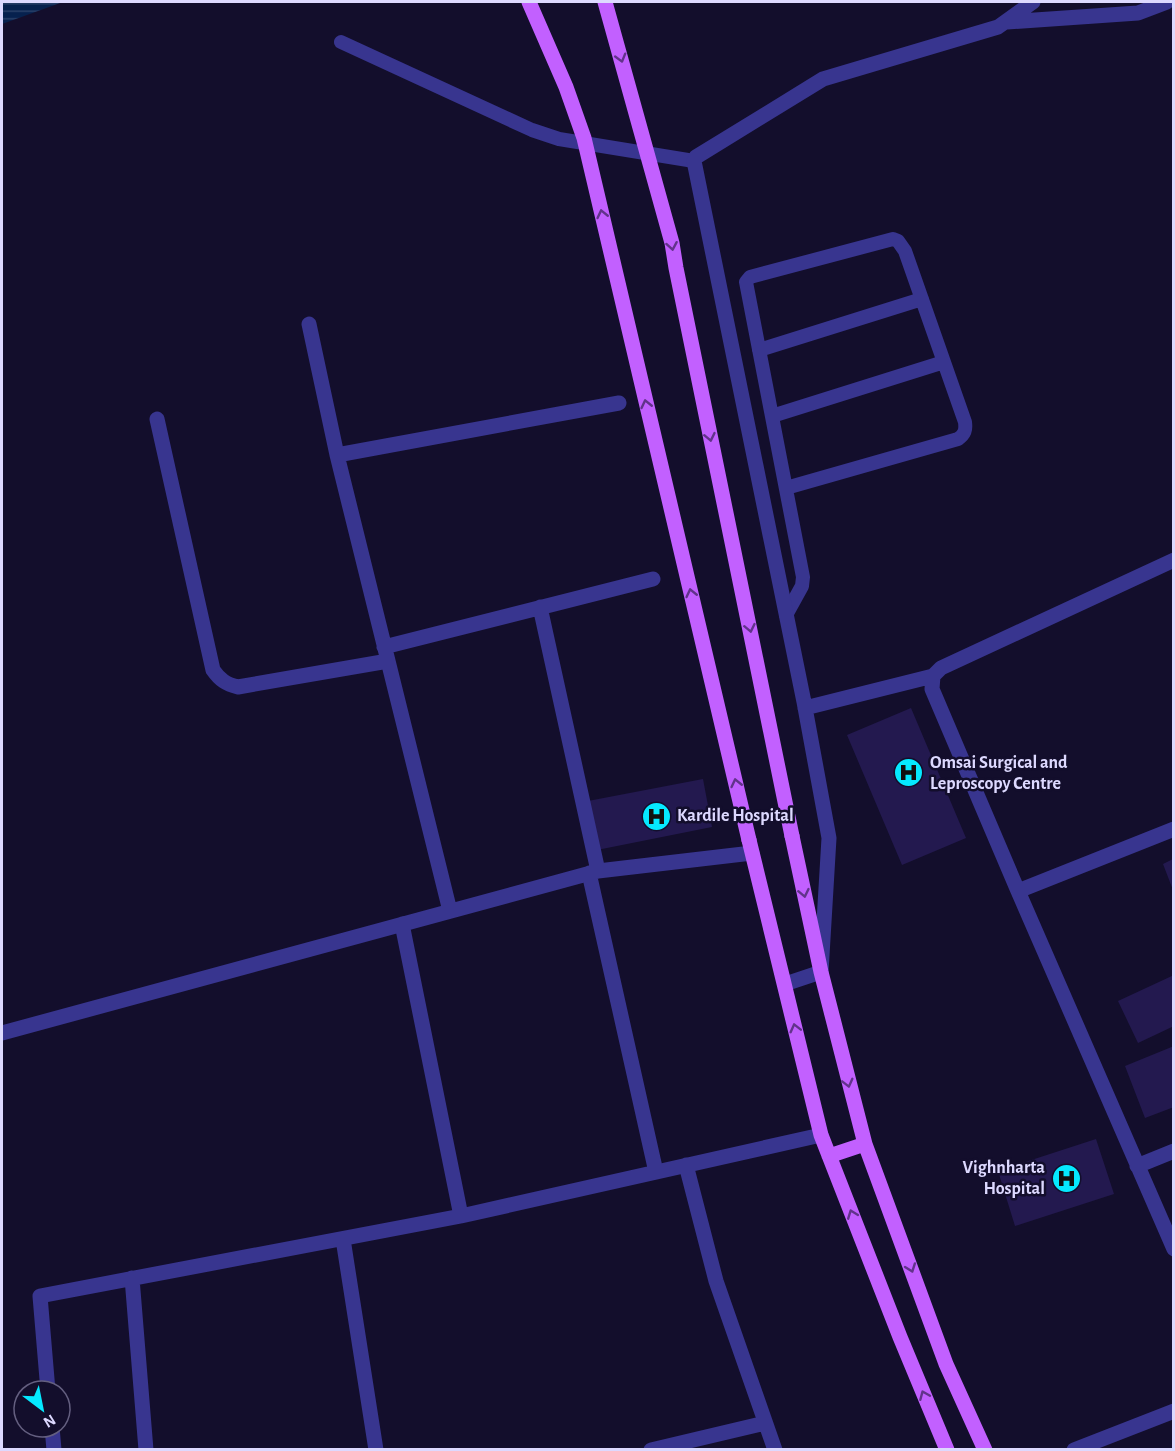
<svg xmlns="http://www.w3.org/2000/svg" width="1175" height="1451" font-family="'Alegreya Sans',sans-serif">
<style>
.water{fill:url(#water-rules)}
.building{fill:#23194f}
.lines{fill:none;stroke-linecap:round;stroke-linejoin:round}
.service{stroke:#38358f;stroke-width:14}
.minor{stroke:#38358f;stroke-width:15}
.primary{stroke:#c260ff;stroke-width:15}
.primary-bridge{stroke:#c260ff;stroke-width:15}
.oneway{stroke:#62338b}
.labels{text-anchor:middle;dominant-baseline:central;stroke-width:5;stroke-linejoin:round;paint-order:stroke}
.poi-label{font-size:18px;font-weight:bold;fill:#ddd9ff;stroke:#130e2c;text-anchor:start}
</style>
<defs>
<pattern id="water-rules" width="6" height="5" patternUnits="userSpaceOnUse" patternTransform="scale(1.5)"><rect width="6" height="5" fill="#06214e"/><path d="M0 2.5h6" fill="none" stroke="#2a4169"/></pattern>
</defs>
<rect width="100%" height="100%" fill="#130e2c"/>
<!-- water -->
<path class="water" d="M2,2H63L2,24Z"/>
<!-- building -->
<path class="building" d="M911,708L966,838L902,865L847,735Z
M703,779L712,827L597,850L588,801Z
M1173,859V890L1163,864Z
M1174,975V1026L1138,1043L1118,1001Z
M1174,1046V1107L1145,1118L1125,1066Z
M1096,1139L1114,1194L1015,1226L998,1171Z"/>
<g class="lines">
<!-- service -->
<path class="service" d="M341,42L532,130L559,139L694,161
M759,350L922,299
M772,416L944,362
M786,488L958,439C965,434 966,430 965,422L905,251L898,241L893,239L750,277L746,282L803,577L802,586L786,615"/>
<!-- minor -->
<path class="minor" d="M1007,22L1138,13L1167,2
M309,324L337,455
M157,419L213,670C220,680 226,684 238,687L388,661
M540,607L598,871
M384,647L653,579
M805,708L933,676
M1174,829L1018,891L1174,1249
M589,873L656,1172
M1018,891L932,689L933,676L941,668L1174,560
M450,911L337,455L619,403
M402,924L461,1216
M785,984L821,972L829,838L804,702L694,161L696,157L823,79L998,27L1033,2
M2,1033L598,871L752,853
M686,1165L716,1281L775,1450
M1137,1166L1174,1151
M343,1239L376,1450
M132,1278L146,1450
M48,1391L40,1296L461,1216L821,1135
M52,1427L54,1450
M651,1450L765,1423
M1074,1450L1174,1411"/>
<!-- primary -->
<path class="primary" d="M792,836L821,972L865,1144L946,1364L985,1450
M749,840L821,1135L900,1337L947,1450
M829,1156L865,1144"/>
<!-- primary-bridge -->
<path class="primary-bridge" d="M529,2L566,87L584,138L749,840
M605,2L672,243L676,268L792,836"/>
</g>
<!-- one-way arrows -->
<defs><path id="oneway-chevron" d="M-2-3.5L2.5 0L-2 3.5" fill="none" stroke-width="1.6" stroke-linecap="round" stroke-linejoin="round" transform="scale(1.5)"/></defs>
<g class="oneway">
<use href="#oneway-chevron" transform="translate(621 58) rotate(74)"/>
<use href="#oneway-chevron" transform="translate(602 214) rotate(-103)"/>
<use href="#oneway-chevron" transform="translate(672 246) rotate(80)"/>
<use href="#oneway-chevron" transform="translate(646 404) rotate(-103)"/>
<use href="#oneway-chevron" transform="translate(710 437) rotate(78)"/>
<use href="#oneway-chevron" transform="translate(691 593) rotate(-103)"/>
<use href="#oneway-chevron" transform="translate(750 628) rotate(78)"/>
<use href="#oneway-chevron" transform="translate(736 783) rotate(-103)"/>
<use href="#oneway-chevron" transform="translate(804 893) rotate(78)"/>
<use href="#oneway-chevron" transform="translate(795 1028) rotate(-104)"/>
<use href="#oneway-chevron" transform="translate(848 1083) rotate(76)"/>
<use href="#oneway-chevron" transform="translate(852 1214) rotate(-111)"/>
<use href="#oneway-chevron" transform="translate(911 1268) rotate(70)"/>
<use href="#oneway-chevron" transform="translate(924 1395) rotate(-113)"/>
</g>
<!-- icons -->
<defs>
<symbol id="hospital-disc" viewBox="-11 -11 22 22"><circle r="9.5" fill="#05e9ff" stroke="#130e2c"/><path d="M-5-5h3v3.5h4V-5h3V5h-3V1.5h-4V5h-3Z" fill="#111"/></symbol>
</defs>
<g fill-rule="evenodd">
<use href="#hospital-disc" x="892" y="756" width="33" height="33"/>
<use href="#hospital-disc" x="640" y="800" width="33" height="33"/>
<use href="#hospital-disc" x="1050" y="1162" width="33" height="33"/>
</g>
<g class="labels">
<!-- poi labels -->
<g class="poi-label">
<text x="930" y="763">Omsai Surgical and<tspan x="930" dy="21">Leproscopy Centre</tspan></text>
<text x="677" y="816">Kardile Hospital</text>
<text x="1045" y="1168" text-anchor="end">Vighnharta<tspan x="1045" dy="21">Hospital</tspan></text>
</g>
</g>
<!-- border -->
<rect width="1175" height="1451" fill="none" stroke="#ddd9ff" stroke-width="6"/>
<!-- north arrow -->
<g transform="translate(42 1409) rotate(148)"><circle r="28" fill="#130e2c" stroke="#645f80" stroke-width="1.5"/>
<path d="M0-4.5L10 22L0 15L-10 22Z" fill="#05e9ff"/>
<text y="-9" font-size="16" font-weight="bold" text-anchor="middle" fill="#ddd9ff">N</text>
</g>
</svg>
